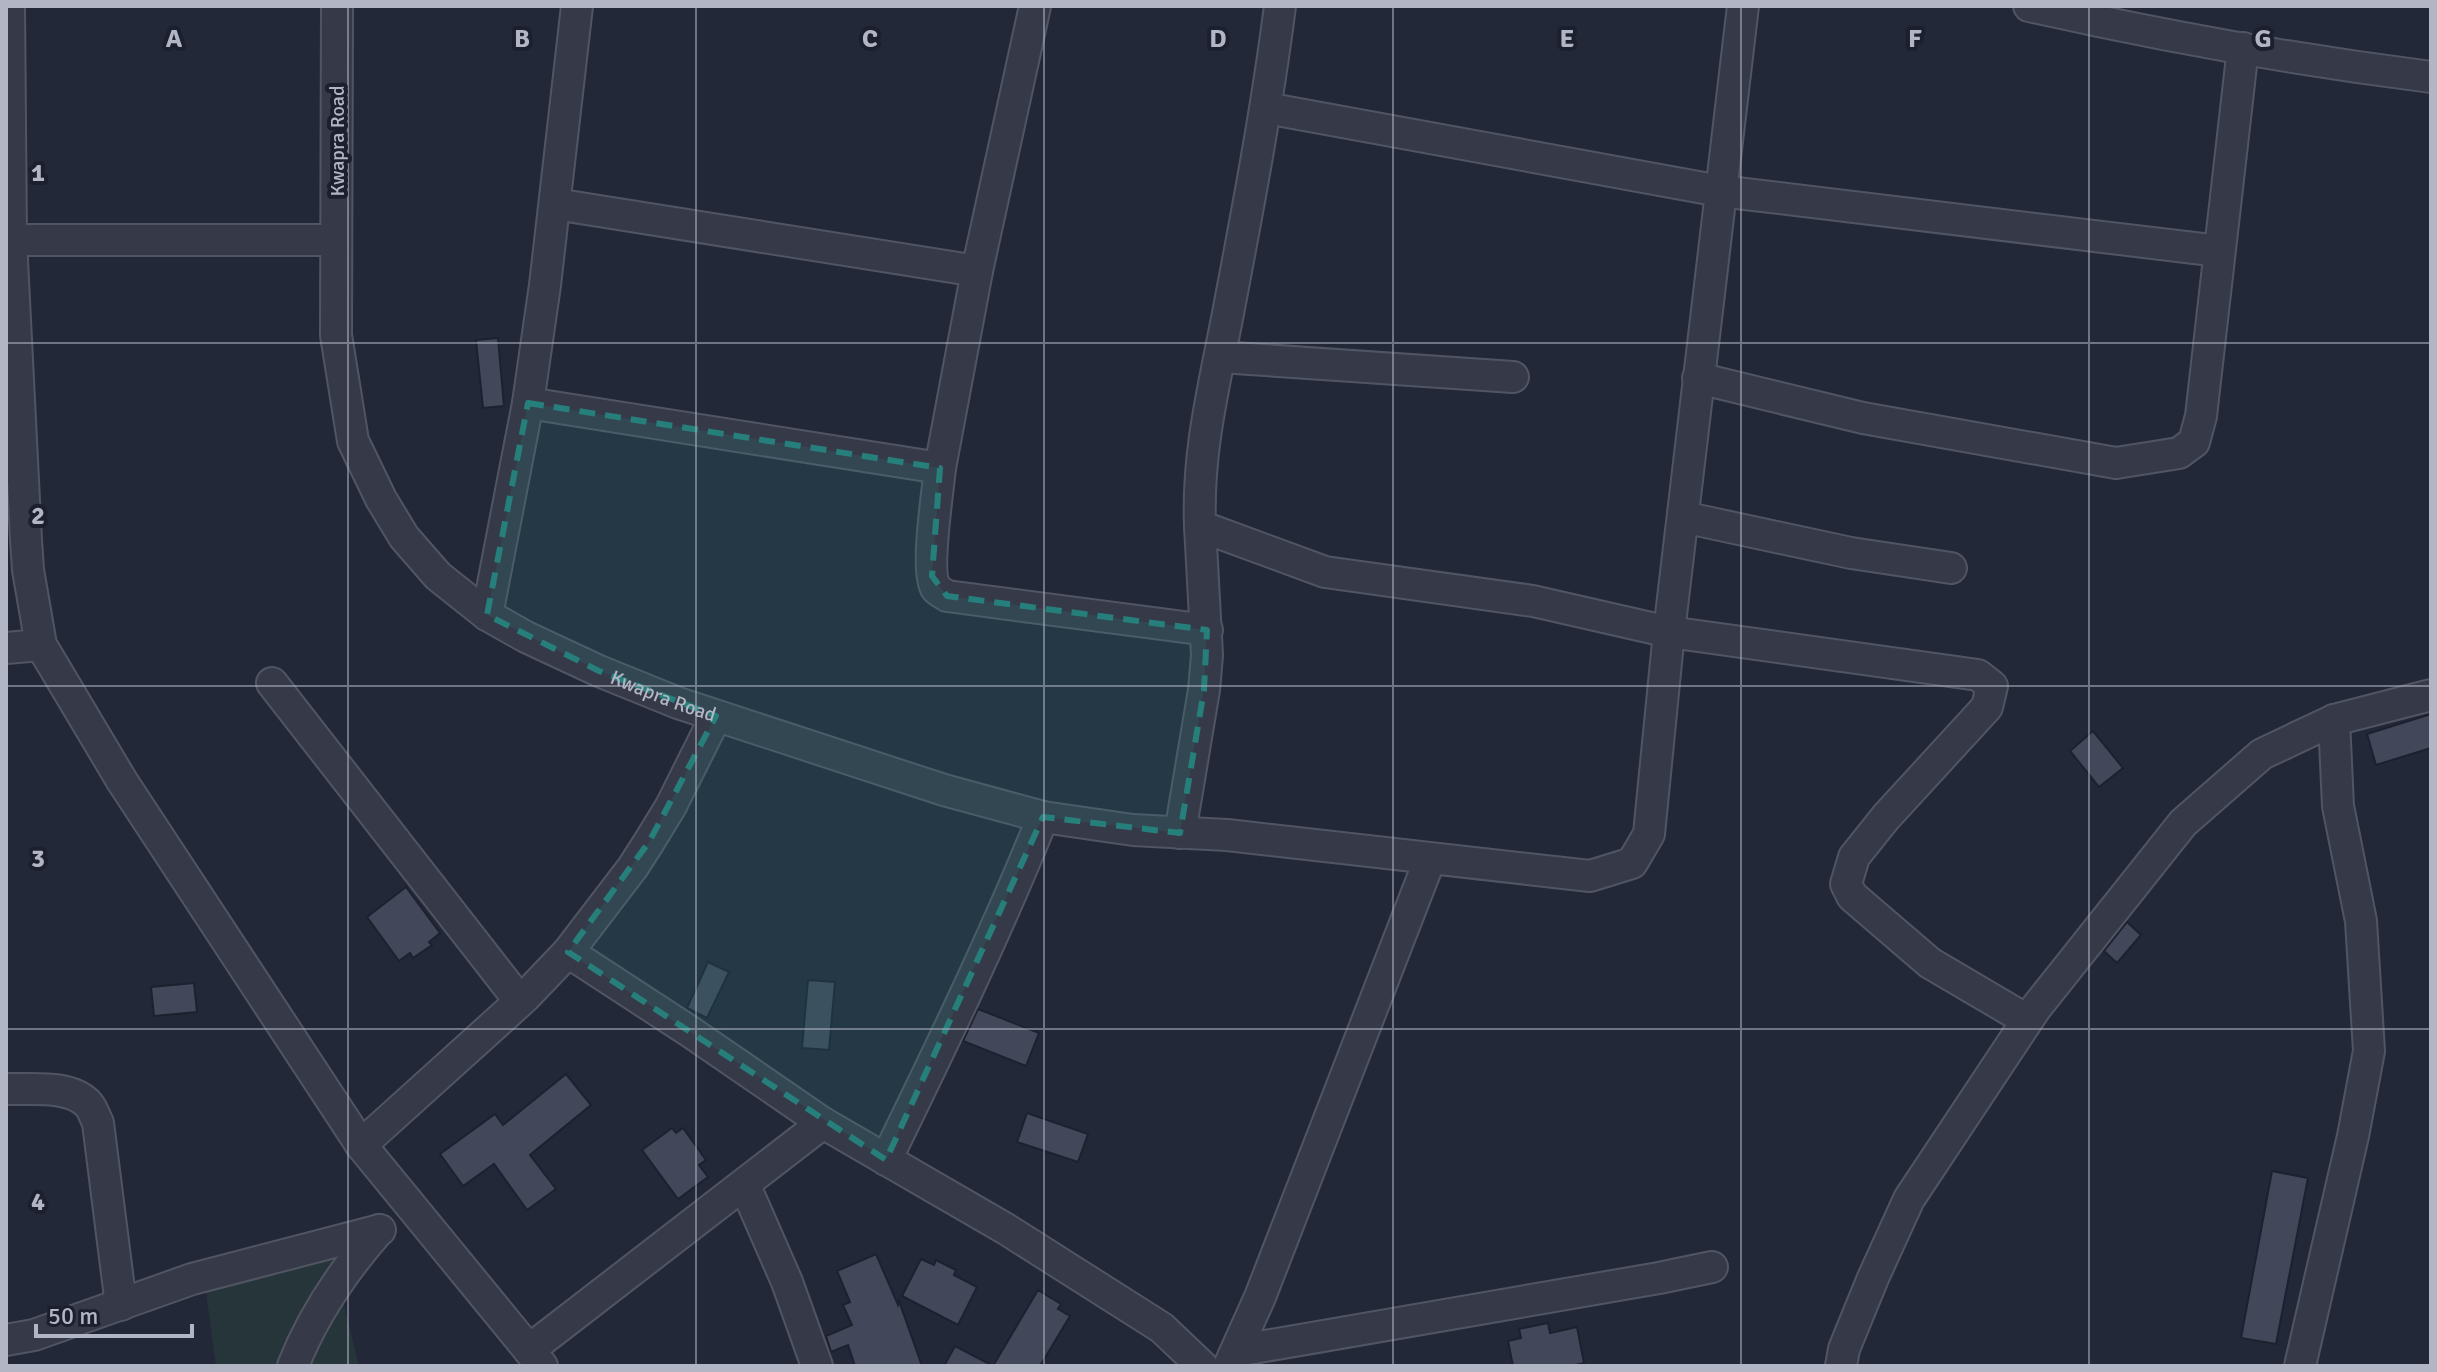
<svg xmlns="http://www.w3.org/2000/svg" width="2437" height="1372" font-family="Signika,sans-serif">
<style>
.green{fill:#26353a}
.building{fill:#424759;stroke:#1d212f;stroke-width:2}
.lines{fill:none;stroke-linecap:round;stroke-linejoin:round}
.minor-casing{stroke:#515563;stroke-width:34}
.minor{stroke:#363a48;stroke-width:30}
.marked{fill:#277f7b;fill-opacity:0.2;stroke:#277f7b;stroke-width:6;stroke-dasharray:16 10;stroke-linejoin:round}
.grid{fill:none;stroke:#b1b5c4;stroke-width:2;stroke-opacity:0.55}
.labels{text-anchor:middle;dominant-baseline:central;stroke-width:8;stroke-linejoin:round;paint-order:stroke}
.street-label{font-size:20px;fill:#b1b5c4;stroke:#1c1f2d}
.grid-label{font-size:26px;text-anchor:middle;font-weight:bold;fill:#b1b5c4;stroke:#1c1f2d;stroke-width:8;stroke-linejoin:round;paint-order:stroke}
</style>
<rect width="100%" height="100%" fill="#232838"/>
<!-- green -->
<path class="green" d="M332,1256L359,1366H216L205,1284Z"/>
<!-- building -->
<path class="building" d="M498,338L504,406L483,408L476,340Z
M2431,714V748L2376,765L2367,734Z
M2093,731L2123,768L2099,787L2070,751Z
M406,887L440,933L429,942L432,945L413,958L410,953L399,961L367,917Z
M2127,922L2141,935L2117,963L2104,951Z
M708,962L729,972L707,1018L687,1008Z
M808,980L835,982L829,1050L802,1048Z
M194,983L197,1012L154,1016L151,987Z
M978,1009L1039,1033L1026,1066L963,1041Z
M566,1074L591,1105L530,1155L556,1189L527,1210L494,1164L463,1186L440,1154L495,1114L503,1125Z
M1027,1113L1088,1134L1078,1162L1017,1142Z
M672,1128L676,1133L683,1128L706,1160L699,1165L708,1177L678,1199L642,1150Z
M2272,1171L2308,1178L2276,1344L2241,1338Z
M876,1254L898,1305L899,1301L922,1366H855L848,1345L831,1352L826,1336L852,1325L843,1305L850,1302L837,1271Z
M921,1259L934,1265L936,1260L956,1270L954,1275L977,1287L958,1325L902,1296Z
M1038,1290L1061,1304L1058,1309L1070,1316L1040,1366H944L955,1346L993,1366Z
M1548,1323L1550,1333L1577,1327L1584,1363L1571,1366H1513L1508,1341L1521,1338L1519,1329Z"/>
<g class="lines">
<defs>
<g id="minor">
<path d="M9,6L11,240L26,540L28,570L41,645L122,781L361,1145L542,1366"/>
<path id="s1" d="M337,6L336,335L353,441L381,499L404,537L438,576L487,615L526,637L599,671L678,703L944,790L1043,817L1133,830L1227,835L1590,876L1632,863L1649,834L1669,632L1743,6"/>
<path d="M1280,6C1267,108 1248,208 1229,308C1215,383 1197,449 1200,526L1325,572L1533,601L1669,632L1978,675L1992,686L1987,707L1886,817L1854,857L1846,884L1852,896L1930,963L2027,1020"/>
<path d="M2029,6C2162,36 2296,60 2431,77"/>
<path d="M1266,108L1720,191L2219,251"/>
<path d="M11,240H336"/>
<path d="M977,271L1035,6"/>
<path d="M1220,357L1513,377"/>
<path d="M1698,378L1863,418L2116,463L2179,453L2194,442L2201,416L2243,48"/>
<path d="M528,403L940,468L977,271L555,204"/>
<path d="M940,468C938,490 925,572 936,588C939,592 943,593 947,596L1207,630"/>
<path d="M1683,517L1851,553L1951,568"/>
<path d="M487,615L528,403L545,285L577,6"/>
<path d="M6,648L41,645"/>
<path d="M272,683L519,1000"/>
<path d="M1180,833L1204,690L1207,655L1200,526"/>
<path d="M568,952L689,1031L823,1123L1006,1229L1162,1328L1202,1366"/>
<path d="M6,1089C31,1090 71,1084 89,1105C93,1110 95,1117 98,1123L121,1305"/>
<path d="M361,1145L525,997L568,952L633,867L649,842L671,806L716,716"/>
<path d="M886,1160C941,1047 996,934 1043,817"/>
<path d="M745,1186L787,1282L817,1366"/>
<path d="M6,1340L34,1335L192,1279L380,1230"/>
<path d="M529,1350L823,1123"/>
<path d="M1236,1351L1659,1278L1712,1267"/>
<path d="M293,1366C313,1315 343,1271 379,1230"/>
<path d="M1229,1366L1260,1297L1430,859"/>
<path d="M1841,1366L1844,1349L1873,1278L1909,1199L2035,1009L2183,823L2262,754L2334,720L2431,695"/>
<path d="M2300,1366L2353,1136L2369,1051L2361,921L2338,806L2334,720"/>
</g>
</defs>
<!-- minor casing -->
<use href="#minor" class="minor-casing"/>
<!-- minor -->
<use href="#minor" class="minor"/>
</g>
<!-- marked area -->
<path class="marked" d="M528,403L940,468L932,576L947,596L1207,630L1204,690L1180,833L1043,817L886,1160L568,952L649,842L716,716L599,671L487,615Z"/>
<!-- grid -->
<path class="grid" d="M348,6V1366M696,6V1366M1044,6V1366M1393,6V1366M1741,6V1366M2089,6V1366M6,343H2431M6,686H2431M6,1029H2431"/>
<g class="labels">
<!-- street labels -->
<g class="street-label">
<text transform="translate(337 141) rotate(-90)">Kwapra Road</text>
<text stroke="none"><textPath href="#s1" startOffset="854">Kwapra Road</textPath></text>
</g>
</g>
<g class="grid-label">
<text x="174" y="47">A</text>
<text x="522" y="47">B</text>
<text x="870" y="47">C</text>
<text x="1218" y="47">D</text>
<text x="1567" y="47">E</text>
<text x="1915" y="47">F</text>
<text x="2263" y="47">G</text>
<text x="38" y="181">1</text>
<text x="38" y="524">2</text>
<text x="38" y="867">3</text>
<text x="38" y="1210">4</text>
</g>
<!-- border -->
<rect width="2437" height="1372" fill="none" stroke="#b1b5c4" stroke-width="16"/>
<!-- scale -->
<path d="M36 1324v12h156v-12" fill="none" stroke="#b1b5c4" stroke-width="4"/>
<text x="48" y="1324" font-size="24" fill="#b1b5c4" stroke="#1c1f2d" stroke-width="6" paint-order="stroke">50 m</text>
</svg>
